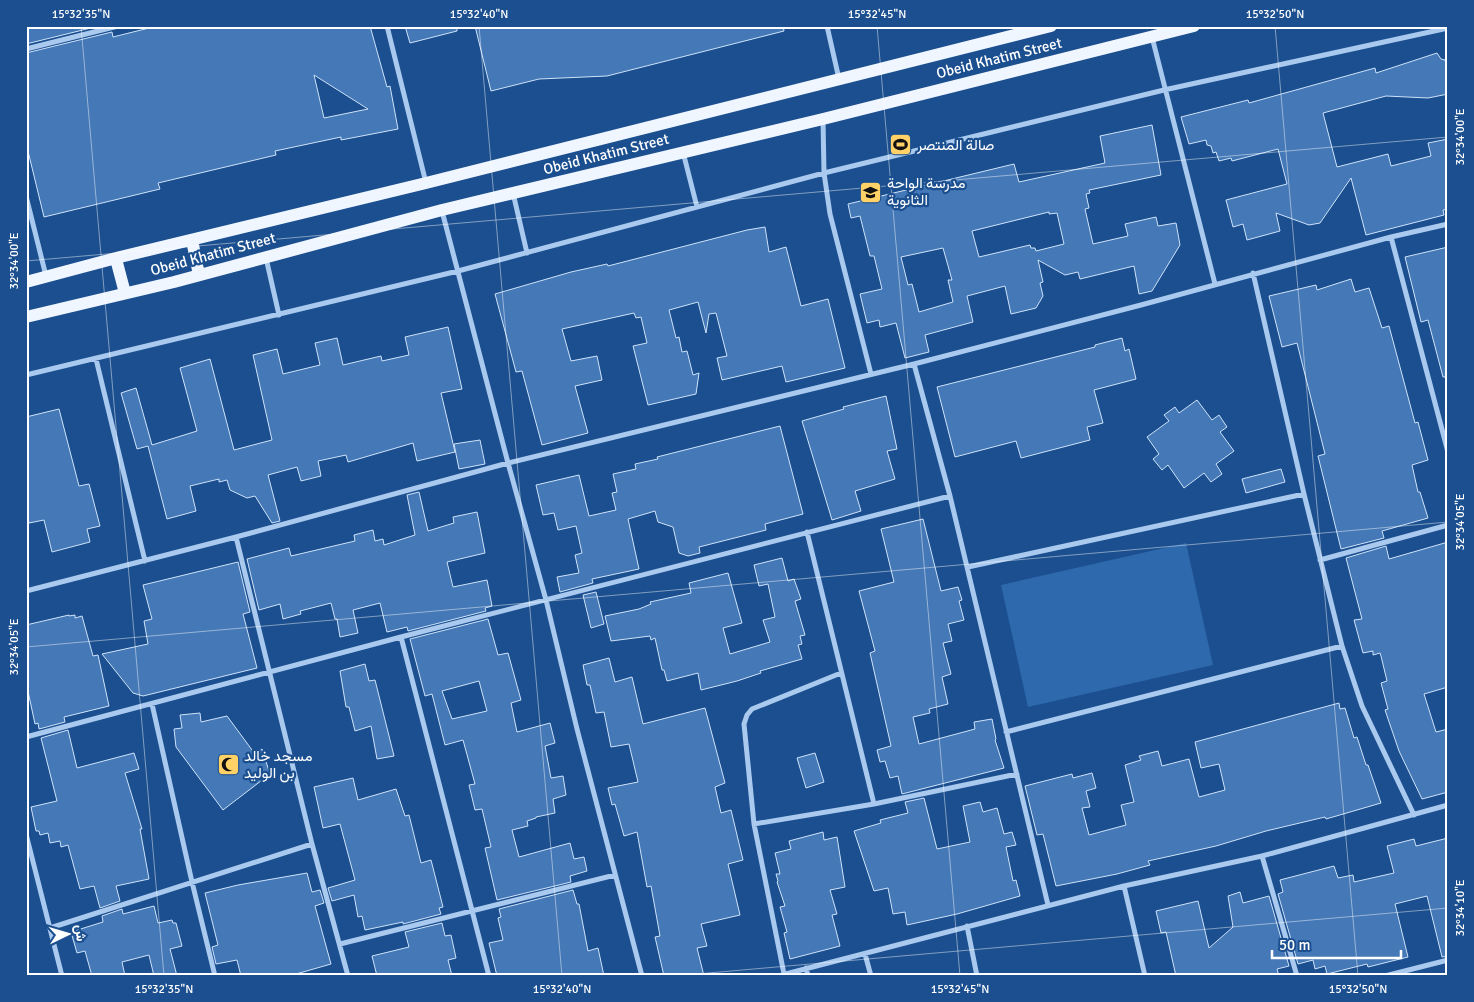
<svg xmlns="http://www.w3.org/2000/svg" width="1474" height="1002" font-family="Signika,Vazirmatn,sans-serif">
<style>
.green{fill:#2e69ad}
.building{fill:#4478b7;stroke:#cfe3fa;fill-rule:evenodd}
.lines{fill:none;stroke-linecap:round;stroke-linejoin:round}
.street{stroke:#a9c9ee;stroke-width:5}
.primary{stroke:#f0f6ff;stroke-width:12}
.ticks{fill:none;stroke:#fff;stroke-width:1;stroke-opacity:0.45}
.labels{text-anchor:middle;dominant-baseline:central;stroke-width:4.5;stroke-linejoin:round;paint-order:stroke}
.street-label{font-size:15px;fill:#fff;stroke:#1b4f8f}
.poi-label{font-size:15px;fill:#fff;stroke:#1b4f8f;text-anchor:start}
.neatline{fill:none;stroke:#fff;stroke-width:2}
.ticks-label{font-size:12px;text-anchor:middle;fill:#fff}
</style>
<rect width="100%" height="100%" fill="#1b4f8f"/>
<!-- green -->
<path class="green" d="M1186,543L1213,665L1028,707L1001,585Z"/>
<!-- building -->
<path class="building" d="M26,26H99L26,44Z
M157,26H370L387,87L390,86L398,129L341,140V137L275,151L276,155L158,183L160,189L44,217L26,143V53L112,32L113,37ZM314,75L368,109L324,118Z
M405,26H457V31L410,43Z
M475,26H783L784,31L607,76L539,79L491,91Z
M1437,53L1441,59L1445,60L1448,70V94L1428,98L1386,96L1323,113L1337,167L1388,154L1391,166L1431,156L1428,143L1448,139V209L1443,210L1444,215L1366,235L1351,178L1320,223L1309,225L1276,213L1280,231L1247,240L1243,224L1233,227L1226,200L1287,184L1278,149L1232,161L1231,158L1219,161L1216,152L1213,153L1211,146L1207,145L1206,140L1189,144L1181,117L1248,100L1249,103L1375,68L1376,73Z
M1152,125L1161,175L1089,190L1090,193L1086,194L1089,208L1085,209L1093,244L1128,236L1125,224L1156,217L1158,226L1176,223L1180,245L1152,291L1139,294L1134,266L1080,279L1078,272L1065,275L1038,260L1043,282L1040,283L1043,296L1036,308L1011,314L1005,286L967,296L973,322L925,335L929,352L905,358L896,323L880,327L879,320L867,323L860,294L882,289L874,256H870L860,216L851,218L848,204L1014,164L1019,182L1105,163L1100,136ZM1049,212V214L1057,213L1064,244L1036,251L1035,248H1031L1030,245L979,257L972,231ZM943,248L952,280H948L953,302L919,312L912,284L908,285L901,257Z
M765,227L769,252L786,247L801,306L828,299L845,368L786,382L782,366L722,380L717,358L727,356L716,313L709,314L706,333L698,302L669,310L676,338L679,337L682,352L687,351L693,375L699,373L696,394L648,405L633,346L647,343L641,317L636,318L634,313L562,329L571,361L597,356L602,380L575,386L588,433L542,445L522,371L516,372L495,294L571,272L607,264L608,266L747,230Z
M1448,247V377H1443L1428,320L1421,322L1405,257Z
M1351,279L1355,292L1369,288L1382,328L1389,326L1415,423L1418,422L1428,460L1412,465L1418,492H1420L1428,518L1382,531L1384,538L1341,549L1318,456L1325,454L1297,343L1282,347L1269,296L1316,285L1317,290Z
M448,327L462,389L441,393L455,452L417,461L413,443L348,462L346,455L318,461L321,476L301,481L297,467L268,475L280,521L272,523L255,496L247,498L230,490L227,480L219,482V479L190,486L196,511L167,519L148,446L137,449L121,393L136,388L152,445L197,431L180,368L210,359L234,450L272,440L253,355L277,349L283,374L320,365L315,343L337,338L343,365L381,356L382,361L409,355L405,337Z
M1122,338L1125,351L1129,349L1136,379L1094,390L1103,423L1087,427L1090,440L1021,458L1016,441L955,457L937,387L1095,347V345Z
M886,396L897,449L887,451L895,479L855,491L861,511L832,520L802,421L844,409L843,407Z
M1197,400L1212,420L1219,415L1227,427L1220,432L1234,451L1216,464L1222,474L1211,482L1204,473L1184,488L1168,465L1162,470L1153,459L1159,454L1147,437L1169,421L1164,415L1175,407L1179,413Z
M59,409L79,486L89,484L100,526L87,529L90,542L52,552L44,520L29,523L26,512V417Z
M780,426L803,514L765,524L766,530L699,547L700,553L688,556L679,553L673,527L658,522L655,511L628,519L639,569L592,579L593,583L560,592L557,577L579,573L575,555L582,553L576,526L558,530L554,513L543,515L536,485L579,475L589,516L616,510L612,493L617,492L613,474L636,469L635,464L658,459L657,457Z
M480,440L485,464L459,469L454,444Z
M1281,469L1285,482L1246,493L1242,479Z
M419,492L428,531L454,523L453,517L477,512L485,553L447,562L453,587L487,580L492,606L485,608L486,611L408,631L407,627L387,632L380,603L353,610L358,633L340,637L337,619H335L331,603L300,611L301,614L283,619L280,604L259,610L247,559L289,548L291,556L355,541L354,535L373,530L375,541L383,539L384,545L415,535L407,495Z
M923,519L941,591L958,587L962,600L959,601L964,620L948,624L952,641L943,643L951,674L942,677L948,704L929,709L930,713L913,717L919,744L975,729L974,722L992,719L996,739L995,740L1004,768L902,794L898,776L890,778L885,761L880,762L877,750L891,746L870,653L875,651L859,591L894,582L881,529Z
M1448,542V687L1424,694L1436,732L1448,729V792L1422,799L1399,751L1385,710L1388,709L1381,683L1387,681L1381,656L1380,653L1373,655V651L1363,653L1354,620L1362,619L1346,558L1386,546L1389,559Z
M782,558L788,581L794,579L801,599L795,601L805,635L800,636L802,644L798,645L802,659L760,671L761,673L737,681L701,690L698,673L667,681L664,670H662L655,638L651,640L650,636L611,641L605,616L639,609L651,604L650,602L691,593L689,583L728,573L742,623L723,628L730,654L770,642L763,620L775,617L768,584L759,586L754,565Z
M238,562L250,612L243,614L257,668L143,696L133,693L102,654L148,644L144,621L152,619L143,585Z
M596,592L604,624L591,628L583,595Z
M69,615V616L75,615V618L82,616L93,656L98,655L109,706L64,717L65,722L39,729L38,723L35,724L26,682V625Z
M488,619L498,655L508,653L521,700L511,703L517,732L550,723L555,743L545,746L551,778L563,776L566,795L553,799L555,813L536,817V818L527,821L528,826L512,830L519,857L570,843L574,859L584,857L587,871L570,876L571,882L497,900L485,848L491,847L482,809L475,810L469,785L475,784L463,740L445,745L432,694L425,696L410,639ZM479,681L487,711L452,719L442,691Z
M609,658L615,682L632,677L643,724L705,708L725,783L715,787L721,813L731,810L743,860L728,864L740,915L701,924L707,946L697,948L704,976H664L655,937L660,936L651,886L647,887L637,832L624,836L615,804L612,805L608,788L638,782L629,744L611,747L604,712L596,713L590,685H587L583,665Z
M365,664L369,681L375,680L394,756L377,759L371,726L355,731L349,707H346L340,671Z
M1339,703L1340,709L1345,708L1354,738L1357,737L1366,765H1368L1381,803L1326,819L1325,817L1266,831L1216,846L1148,861L1150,865L1117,874L1056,886L1043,834L1037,835L1025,786L1072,774L1073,778L1092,773L1096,788L1086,791L1090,807L1082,808L1089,835L1126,825L1121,805L1134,802L1125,765L1141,760L1139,756L1158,751L1162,766L1189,759L1199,797L1225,790L1219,764L1201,768L1195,742Z
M200,713L201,722L227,716L255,754L262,749L270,774L223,810L176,747L174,729L182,728L180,715Z
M68,730L77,768L134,753L139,769L125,773L142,829H140L149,879L116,886L120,901L100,908L94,886L80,889L68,845L61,847L60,841L50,843L48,833L40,835L39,831H36L31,807L57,801L41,738Z
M815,753L824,782L806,788L797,758Z
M353,778L358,800L396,789L405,816L409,815L421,863L431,860L443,907L439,908L441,914L403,924V922L365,930L362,916L358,917L354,895L332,901L328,888L355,880L340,824L323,828L314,787Z
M924,798L937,849L970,842L963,806L980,802L983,812L997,808L1004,834L1012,832L1016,845L1006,847L1013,881L1016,880L1020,896L957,914L907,925L905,912L893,914L888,888L874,891L854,831L881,823L880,820L908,813L905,802Z
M823,832L824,840L837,837L845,887L830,890L837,914L832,915L840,946L790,959L784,933L787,932L780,907L785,906L777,882L778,881L776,874H780L775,853L791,849L789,841Z
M1448,838V956L1442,957L1427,896L1395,904L1408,957L1368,967L1367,964L1327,974L1325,966L1315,969L1313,960L1298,964L1278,894L1283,892L1280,880L1334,866L1338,878L1353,875L1354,882L1394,873L1387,846L1414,839L1416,846Z
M307,873L312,892L320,890L324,903L315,906L331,964L289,976H241L237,960L216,964L212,947L218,945L205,893L238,885Z
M573,890L577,904H579L588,951L598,948L604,976H497L489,943L503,940L498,918L501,917L499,909Z
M1240,892L1243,903L1269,896L1289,966L1277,969L1279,976H1176L1166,932L1161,933L1156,911L1198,901L1209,948L1233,927L1228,896Z
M154,906L158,923L172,920L173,923H176L182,946L170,949L177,976H154L149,955L122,962L125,976H92L85,951L77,953L71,932L103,922L102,916L122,909L123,914Z
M442,923L445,936L451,935L456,958L448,960L452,976H377L372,956L409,947L405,932Z"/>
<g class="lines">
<!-- street -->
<path class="street" d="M387,26L426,183
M827,26L839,79
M1152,37L1215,284
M26,49L118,26
M823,119L824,173L830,214L871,374
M683,152L697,207
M513,193L527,253
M26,196L46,276
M442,211L508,463L546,600L577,729L642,976
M1391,237L1448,452
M266,258L279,315
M1253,273L1304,494L1342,646L1362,706L1414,815
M96,359L145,561
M914,364L950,496L1048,905
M26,375L458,271L824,173L1164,90L1448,28
M807,532L874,804
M236,537L312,844L348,976
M1320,560L1448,525
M968,567L1304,494
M26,591L236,537L508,463L914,364L1141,305L1391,237L1448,224
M401,637L489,976
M152,704L192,882L215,976
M1006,732L1342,646
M26,737L401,637L950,496
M754,824L874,804L1017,774
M26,834L62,976
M1262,856L1297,976
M1124,886L1145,976
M967,926L977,976
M50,928L312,844
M340,944L615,875
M865,954L871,976
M806,968L808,976
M784,974L754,824L744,724L747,715L752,709L841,673
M778,976L1124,886L1262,856L1448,805
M1385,976L1448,960"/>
<!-- primary -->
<path class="primary" d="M192,240L199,275
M116,259L125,293
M26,282L120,257L426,183L1051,26
M26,317L174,282L442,210L823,119L1194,26"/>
</g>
<!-- ticks -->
<path class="ticks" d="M81,26L164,976M479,26L562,976M877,26L960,976M1275,26L1358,976M26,261L1448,137M26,647L1448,522M674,976L1448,908"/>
<!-- icons -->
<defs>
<symbol id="stadium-square" viewBox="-11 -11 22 22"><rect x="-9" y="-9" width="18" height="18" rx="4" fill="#ffd166" stroke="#1b4f8f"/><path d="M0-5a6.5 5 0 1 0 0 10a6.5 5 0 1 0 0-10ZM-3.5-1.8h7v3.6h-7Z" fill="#111"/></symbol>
<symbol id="school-square" viewBox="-11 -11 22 22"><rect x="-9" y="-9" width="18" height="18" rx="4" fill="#ffd166" stroke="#1b4f8f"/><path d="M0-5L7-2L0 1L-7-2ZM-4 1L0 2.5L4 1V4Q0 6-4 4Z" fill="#111"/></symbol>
<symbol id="mosque-square" viewBox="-11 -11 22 22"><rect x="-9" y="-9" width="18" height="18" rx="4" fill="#ffd166" stroke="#1b4f8f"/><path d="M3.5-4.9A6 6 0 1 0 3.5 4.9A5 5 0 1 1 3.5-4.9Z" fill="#111"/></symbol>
</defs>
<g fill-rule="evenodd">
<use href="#stadium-square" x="888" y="132" width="25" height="25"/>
<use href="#school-square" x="858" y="180" width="25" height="25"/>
<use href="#mosque-square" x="216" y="752" width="25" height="25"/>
</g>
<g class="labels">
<!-- street labels -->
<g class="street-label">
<text transform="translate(999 58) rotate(-14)">Obeid Khatim Street</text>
<text transform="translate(606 154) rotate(-14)">Obeid Khatim Street</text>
<text transform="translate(213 254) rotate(-15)">Obeid Khatim Street</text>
</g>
<!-- poi labels -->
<g class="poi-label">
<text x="917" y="145">صالة المنتصر</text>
<text x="887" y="183">مدرسة الواحة<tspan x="887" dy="17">الثانوية</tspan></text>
<text x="244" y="756">مسجد خالد<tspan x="244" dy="17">بن الوليد</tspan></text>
</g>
</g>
<!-- border -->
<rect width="1474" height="1002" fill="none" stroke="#1b4f8f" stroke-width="55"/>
<!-- north arrow -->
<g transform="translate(68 934) rotate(85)" stroke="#1b4f8f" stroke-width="4" paint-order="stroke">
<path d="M0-4L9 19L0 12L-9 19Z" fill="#ffffff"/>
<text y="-8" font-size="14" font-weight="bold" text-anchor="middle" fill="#ffffff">ش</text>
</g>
<!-- scale -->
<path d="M1272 950v8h129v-8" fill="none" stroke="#ffffff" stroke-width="2.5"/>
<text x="1279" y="950" font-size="15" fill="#ffffff" stroke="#1b4f8f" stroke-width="4" paint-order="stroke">50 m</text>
<rect x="28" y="28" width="1418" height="946" class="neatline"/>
<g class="ticks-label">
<text x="81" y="18">15°32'35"N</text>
<text x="479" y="18">15°32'40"N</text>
<text x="877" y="18">15°32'45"N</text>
<text x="1275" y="18">15°32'50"N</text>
<text transform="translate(1460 137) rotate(-90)" y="4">32°34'00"E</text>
<text transform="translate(14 261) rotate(-90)" y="4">32°34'00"E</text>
<text transform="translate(1460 522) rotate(-90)" y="4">32°34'05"E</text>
<text transform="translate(14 647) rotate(-90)" y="4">32°34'05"E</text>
<text transform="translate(1460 908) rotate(-90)" y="4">32°34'10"E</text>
<text x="164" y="993">15°32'35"N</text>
<text x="562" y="993">15°32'40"N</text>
<text x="960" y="993">15°32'45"N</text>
<text x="1358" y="993">15°32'50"N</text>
</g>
</svg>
